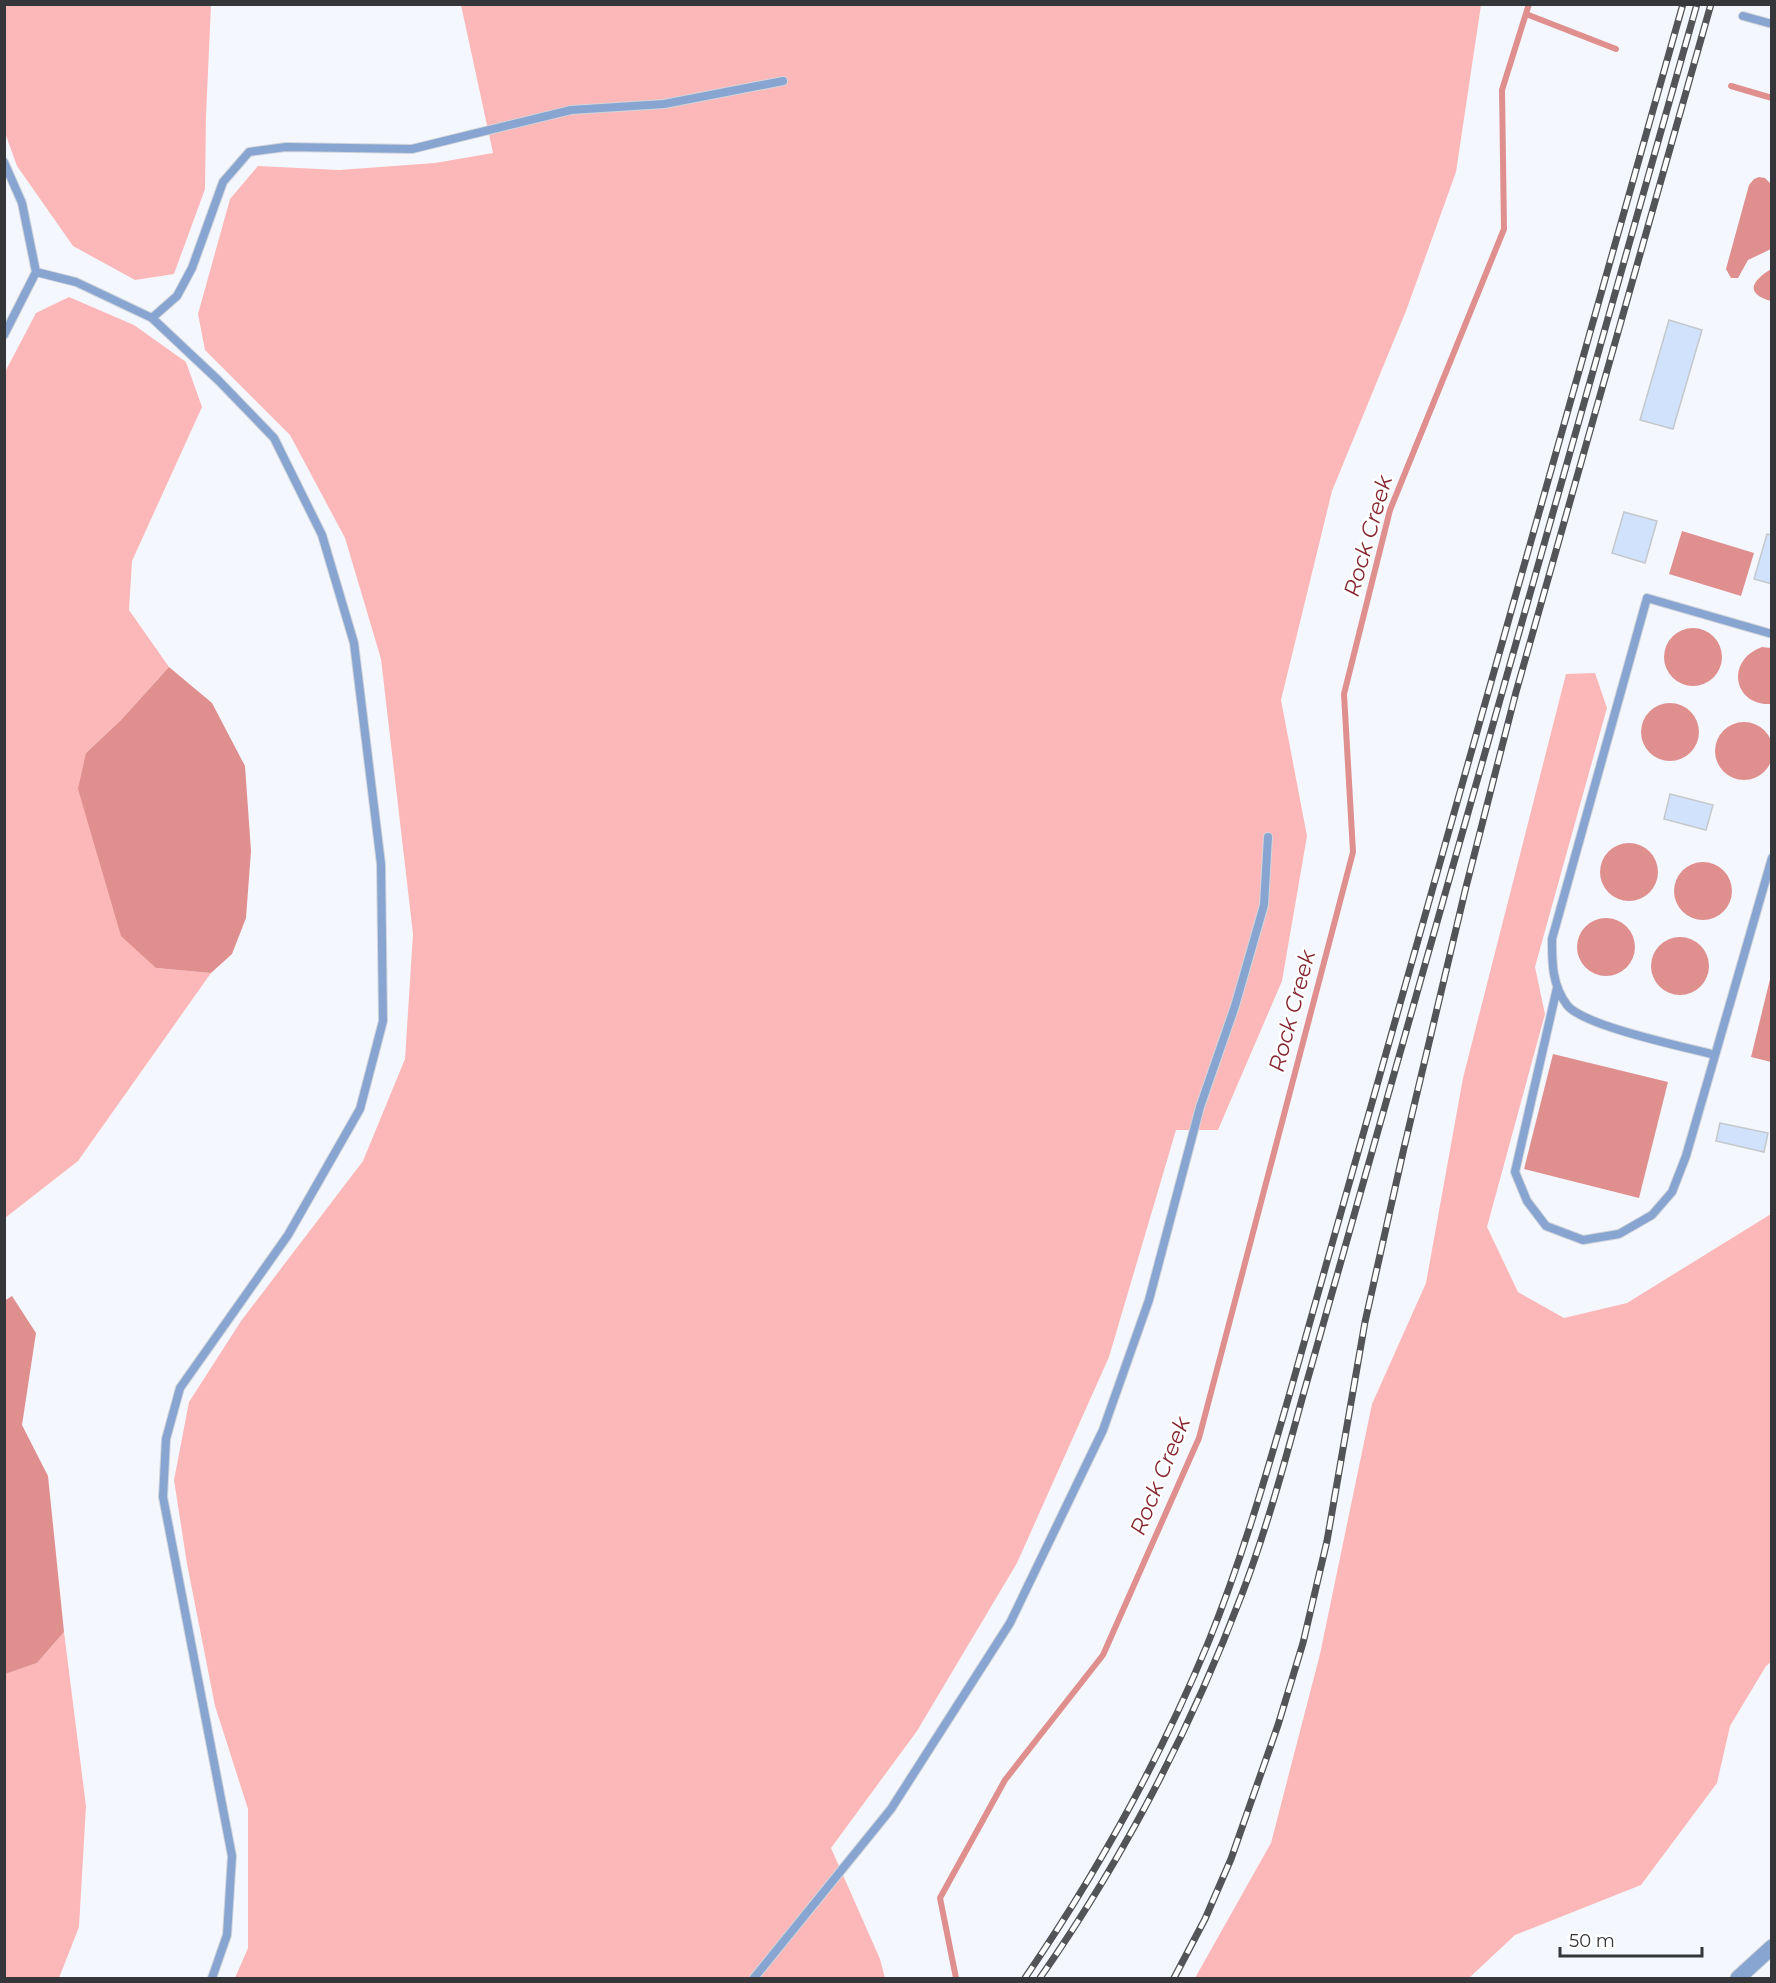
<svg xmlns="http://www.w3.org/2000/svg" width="1776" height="1983" font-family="Montserrat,sans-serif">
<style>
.green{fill:#fcb8b8}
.water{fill:#e08f8f}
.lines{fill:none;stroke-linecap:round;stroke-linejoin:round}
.stream{stroke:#e08f8f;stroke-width:6}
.building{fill:#d1e3fc;stroke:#c4c8cd;stroke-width:1.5}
.lane-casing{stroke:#d2d5db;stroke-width:10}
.street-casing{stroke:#d2d5db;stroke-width:17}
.lane{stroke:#87a5d0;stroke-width:8}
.street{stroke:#87a5d0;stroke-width:15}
.rail-casing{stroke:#535458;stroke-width:7}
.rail{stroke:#fff;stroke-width:4.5;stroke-dasharray:14;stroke-linecap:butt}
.labels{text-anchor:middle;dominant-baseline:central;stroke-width:4.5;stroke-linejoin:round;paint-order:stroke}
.water-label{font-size:22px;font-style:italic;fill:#862730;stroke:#fff}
</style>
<rect width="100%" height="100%" fill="#f4f8fe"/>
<!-- green -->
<path class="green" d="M5,4L211,5L206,116L205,189L174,274L135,280L73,246L17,166L5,133Z
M461,5H1481L1456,172L1406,311L1332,491L1281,700L1307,836L1282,981L1218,1130H1176L1109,1357L1017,1563L917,1731L831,1848L880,1959L885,1978H235L248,1948V1809L215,1706L187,1564L174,1480L189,1402L241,1321L363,1161L405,1059L413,934L381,659L345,538L290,435L205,350L198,314L230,199L258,166L339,170L435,163L493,153Z
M69,297L134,325L186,362L202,407L132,561L129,610L169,667L121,720L86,753L156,968L211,973L78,1161L5,1218V372L36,313Z
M1595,673L1607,708L1535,967L1545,1014L1487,1227L1518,1292L1564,1318L1627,1303L1771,1214V1662L1766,1666L1730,1726L1717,1783L1641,1885L1515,1935L1469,1978H1195L1271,1843L1320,1654L1372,1404L1426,1283L1463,1078L1566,674Z
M64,1632L86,1806L79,1927L59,1978H5L4,1674L37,1663Z"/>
<!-- water -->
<path class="water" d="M1759,177L1765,178L1771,184V249L1748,260L1738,278H1731L1726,269L1749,185L1754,179Z
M1771,269V301C1744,293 1752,281 1771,269Z
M1682,531L1754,553L1741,596L1669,574Z
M1664 657a29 29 0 1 1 58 0a29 29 0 1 1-58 0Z
M1762,647L1771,648V704C1733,706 1725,660 1762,647Z
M169,667L212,703L245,766L251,851L246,918L232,954L211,973L156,968L121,936L78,789L86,753L121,720Z
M1641 732a29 29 0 1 1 58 0a29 29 0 1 1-58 0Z
M1715 751a29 29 0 1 1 58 0a29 29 0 1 1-58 0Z
M1600 872a29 29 0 1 1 58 0a29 29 0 1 1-58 0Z
M1674 891a29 29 0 1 1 58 0a29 29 0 1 1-58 0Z
M1577 947a29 29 0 1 1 58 0a29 29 0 1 1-58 0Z
M1651 966a29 29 0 1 1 58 0a29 29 0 1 1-58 0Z
M1771,975V1062L1751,1057Z
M1553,1054L1668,1082L1639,1198L1524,1169Z
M12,1296L36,1333L22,1425L48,1476L64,1632L37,1663L5,1674L4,1301Z"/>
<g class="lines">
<!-- stream -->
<path class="stream" d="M1526,14L1616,49
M1731,86L1772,98
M956,1978L940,1898L1005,1780L1103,1655L1199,1438L1353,852L1344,694L1390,510L1504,229L1502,90L1529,4"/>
</g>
<!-- building -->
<path class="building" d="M1669,320L1702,330L1673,429L1640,420Z
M1624,512L1657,521L1645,563L1612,553Z
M1767,534L1772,535V584L1754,579Z
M1670,794L1713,805L1706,830L1664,819Z
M1720,1123L1768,1133L1764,1152L1716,1141Z"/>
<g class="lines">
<defs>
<path id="lane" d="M1743,16L1772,24
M4,162L22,203L36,272L76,282L152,318L218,380L274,438L322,535L354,643L381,864L383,1021L360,1109L288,1235L180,1388L166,1439L163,1497L232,1856L227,1935L212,1978
M152,318L177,296L192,268L223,182L249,152L286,147L412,149L571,110L664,104L783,81
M4,335L36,272
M1557,988L1515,1172L1527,1201L1546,1226L1583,1240L1619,1234L1652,1215L1672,1192L1686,1156L1772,858
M1715,1055C1685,1047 1583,1026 1567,1005C1552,985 1552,963 1552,939L1647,598L1772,634
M754,1978L891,1809L1010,1623L1103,1430L1149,1300L1200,1107L1235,1006L1264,905L1268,837"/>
<path id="street" d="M1738,1978L1772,1947"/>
</defs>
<!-- lane casing -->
<use href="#lane" class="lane-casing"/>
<!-- street casing -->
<use href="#street" class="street-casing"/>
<!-- lane -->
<use href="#lane" class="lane"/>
<!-- street -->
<use href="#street" class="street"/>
<defs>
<path id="rail" d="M1025,1978C1097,1873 1159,1761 1208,1643C1241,1562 1265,1479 1289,1396L1683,4
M1040,1978C1123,1859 1190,1731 1242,1594C1266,1531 1284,1465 1302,1399L1697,4
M1174,1978L1205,1919L1231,1859L1278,1725L1303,1643L1327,1541L1365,1322L1404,1148L1466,887L1516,692L1711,4"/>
</defs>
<!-- rail casing -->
<use href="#rail" class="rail-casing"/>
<!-- rail -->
<use href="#rail" class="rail"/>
</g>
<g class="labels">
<!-- water labels -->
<g class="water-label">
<text transform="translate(1368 536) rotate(-74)">Rock Creek</text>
<text transform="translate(1292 1011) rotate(-75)">Rock Creek</text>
<text transform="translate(1160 1476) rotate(-68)">Rock Creek</text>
</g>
</g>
<!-- border -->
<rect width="1776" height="1983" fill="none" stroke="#353639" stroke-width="12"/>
<!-- scale -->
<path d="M1560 1947v9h142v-9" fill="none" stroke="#353639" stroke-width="3"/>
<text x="1569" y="1947" font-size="18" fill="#353639" stroke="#ffffff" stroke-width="4.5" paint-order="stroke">50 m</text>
</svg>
